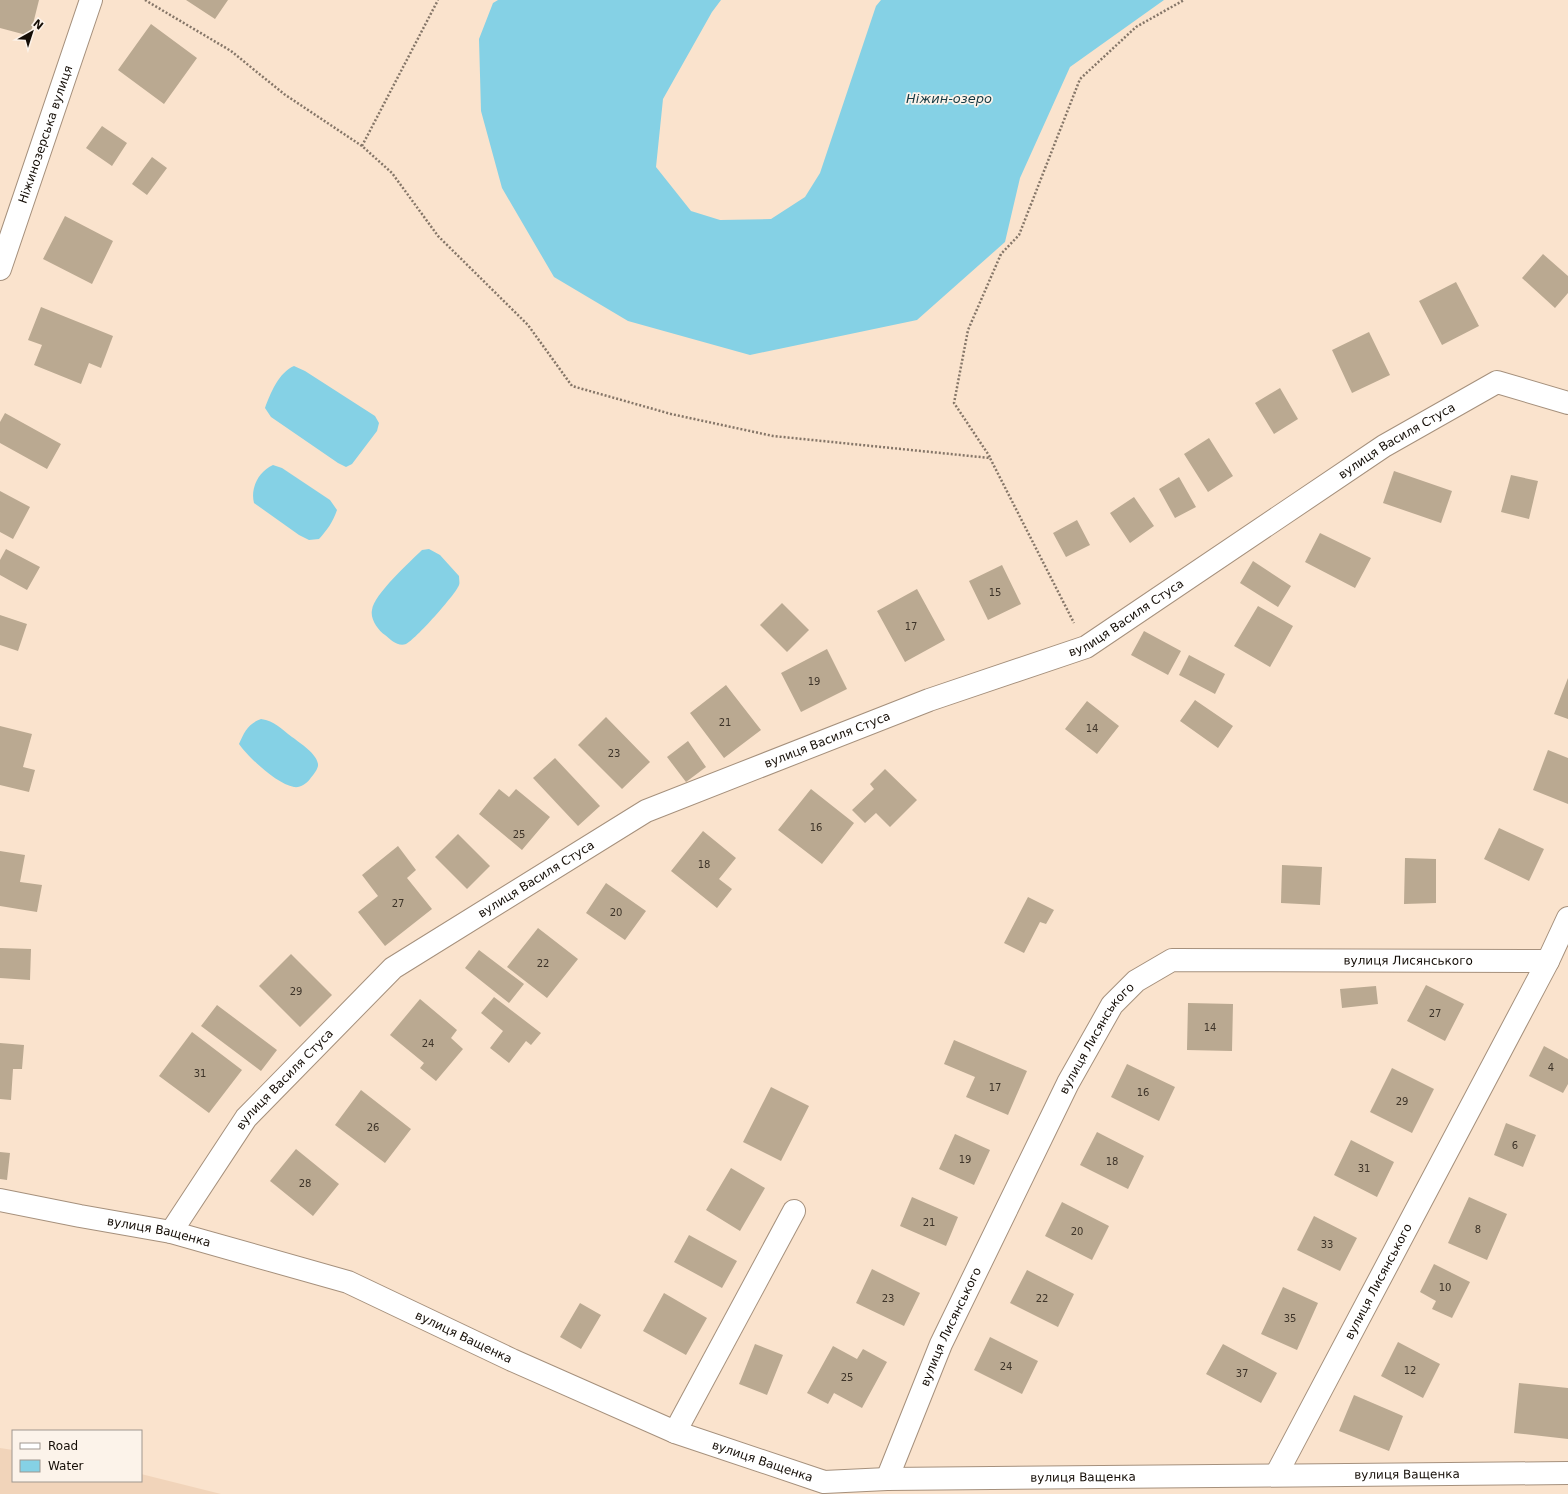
<svg xmlns="http://www.w3.org/2000/svg" width="1568" height="1494" font-family="'DejaVu Sans',sans-serif">
<style>
.built{fill:#f1d4ba}
.water{fill:#85d1e5}
.building{fill:#baa991}
.lines{fill:none;stroke-linecap:round;stroke-linejoin:round}
.minor-casing{stroke:#a5907c;stroke-width:24}
.tertiary-casing{stroke:#a5907c;stroke-width:24}
.path{stroke:#857668;stroke-width:2.5;stroke-dasharray:2 2;stroke-linecap:butt}
.minor{stroke:#fff;stroke-width:22}
.tertiary{stroke:#fff;stroke-width:22}
.labels{text-anchor:middle;dominant-baseline:central;stroke-width:3.5;stroke-linejoin:round;paint-order:stroke}
.number-label{font-size:10px;fill:#3e3429}
.street-label{font-size:12px;fill:#140d06;stroke:#fcf3ea}
.water-label{font-size:13px;font-style:italic;fill:#173b44;stroke:#fcf3ea}
</style>
<rect width="100%" height="100%" fill="#fae3cd"/>
<!-- built -->
<path class="built" d="M0,1448L13,1450V1481H141V1474L221,1494H0Z"/>
<!-- water -->
<path class="water" d="M498,0H721L712,12L663,99L656,167L691,211L720,220L771,219L805,197L820,173L876,6L881,0H1164L1070,67L1020,178L1005,242L917,320L750,355L628,321L554,277L502,188L481,111L479,39L493,3Z
M294,366L305,371L375,416L379,423L377,431L352,464L346,467L338,463L271,417L265,408C270,394 279,372 294,366Z
M273,465L282,468L330,500L337,510C333,522 327,530 319,539L309,540L299,535L254,503C250,488 259,471 273,465Z
M429,549L440,555L459,576C459,579 460,583 459,585C456,594 415,640 406,644C398,647 391,640 385,635C378,630 370,619 372,610C374,594 410,562 422,550Z
M261,719C275,721 281,729 292,737C300,743 319,755 318,766C317,771 312,776 310,779C306,784 300,788 294,787C277,784 249,758 239,744C244,732 249,723 261,719Z"/>
<!-- building -->
<path class="building" d="M0,0H39L30,36L0,28Z
M186,0H228L215,19Z
M151,24L197,58L164,104L118,70Z
M102,126L127,143L112,166L86,148Z
M152,157L167,168L147,195L132,184Z
M65,216L113,241L92,284L43,259Z
M1543,254L1568,276V293L1555,308L1522,278Z
M1456,282L1479,326L1442,345L1419,301Z
M41,307L113,336L101,368L89,363L81,384L34,365L42,345L28,340Z
M1369,332L1390,375L1352,393L1332,350Z
M1280,388L1298,419L1274,434L1255,403Z
M5,413L61,444L47,469L0,443V422Z
M1209,438L1233,476L1208,492L1184,454Z
M1394,471L1452,491L1441,523L1383,503Z
M1511,475L1538,481L1529,519L1501,512Z
M1179,477L1196,507L1175,518L1159,489Z
M0,491L30,507L13,539L0,532Z
M1134,497L1154,526L1130,543L1110,513Z
M1077,520L1090,545L1066,557L1053,533Z
M1320,533L1371,558L1355,588L1305,562Z
M6,549L40,567L27,590L0,575V560Z
M1253,561L1291,586L1278,607L1240,583Z
M1002,565L1021,604L988,620L969,581Z
M917,589L945,640L905,662L877,611Z
M782,603L809,630L787,652L760,625Z
M1258,606L1293,626L1270,667L1234,646Z
M0,615L27,624L18,651L0,645Z
M1144,631L1181,651L1168,675L1131,655Z
M827,649L847,689L801,712L781,673Z
M1189,655L1225,674L1215,694L1179,675Z
M1568,678V719L1554,714Z
M726,685L761,730L724,758L690,713Z
M1195,700L1233,726L1218,748L1180,721Z
M1087,701L1119,726L1097,754L1065,729Z
M606,717L650,762L622,789L578,745Z
M0,726L32,734L23,767L35,770L29,792L0,785Z
M688,741L706,767L686,782L667,757Z
M1548,750L1568,758V804L1533,790Z
M555,758L600,806L578,826L533,778Z
M885,769L917,800L890,827L876,813L865,823L852,810L874,789L870,784Z
M499,789L509,797L516,789L550,817L522,850L479,814Z
M811,789L854,823L822,864L778,830Z
M1499,828L1544,849L1529,881L1484,859Z
M703,831L736,858L719,879L732,889L717,908L671,871Z
M458,834L490,866L467,889L435,857Z
M398,846L416,870L407,878L432,909L385,946L358,912L378,896L362,875Z
M0,851L25,855L20,882L42,885L37,912L0,906Z
M1405,858L1436,859V903L1404,904Z
M1282,865L1322,867L1320,905L1281,903Z
M606,883L646,911L625,940L586,913Z
M1028,897L1054,910L1046,924L1040,922L1024,953L1004,943Z
M538,928L578,959L547,998L507,967Z
M0,948L31,949L30,980L0,978Z
M479,950L524,984L509,1003L465,968Z
M291,954L332,995L300,1027L259,986Z
M1426,985L1464,1004L1445,1041L1407,1021Z
M1376,986L1378,1004L1342,1008L1340,989Z
M494,997L541,1033L531,1045L526,1041L509,1063L490,1048L503,1031L481,1013Z
M420,999L457,1030L451,1038L463,1049L436,1081L420,1068L424,1063L390,1035Z
M1188,1003L1233,1004L1232,1051L1187,1050Z
M217,1005L277,1050L261,1071L201,1026Z
M192,1032L242,1070L209,1113L159,1076Z
M954,1040L1027,1071L1008,1115L966,1097L975,1077L944,1064Z
M0,1043L24,1045L22,1069H13L11,1100L0,1099Z
M1544,1046L1568,1059V1084L1563,1093L1529,1076Z
M1127,1064L1175,1087L1159,1121L1111,1097Z
M1392,1068L1434,1089L1412,1133L1370,1112Z
M771,1087L809,1106L781,1161L743,1142Z
M361,1090L411,1129L385,1163L335,1125Z
M1506,1123L1536,1135L1523,1167L1494,1155Z
M1097,1132L1144,1156L1128,1189L1080,1165Z
M955,1134L990,1150L974,1185L939,1169Z
M1351,1140L1394,1162L1377,1197L1334,1175Z
M296,1149L339,1184L313,1216L270,1181Z
M0,1152L10,1153L7,1180L0,1179Z
M731,1168L765,1188L740,1231L706,1210Z
M912,1197L958,1217L946,1246L900,1226Z
M1469,1197L1507,1214L1487,1260L1448,1243Z
M1062,1202L1109,1226L1092,1260L1045,1236Z
M1314,1216L1357,1238L1340,1271L1297,1250Z
M689,1235L737,1261L722,1288L674,1262Z
M1434,1264L1470,1282L1452,1318L1432,1309L1436,1301L1420,1292Z
M872,1269L920,1293L904,1326L856,1303Z
M1027,1270L1074,1294L1058,1327L1010,1303Z
M1283,1287L1318,1303L1297,1350L1261,1334Z
M664,1293L707,1318L686,1355L643,1331Z
M580,1303L601,1315L581,1349L560,1337Z
M990,1337L1038,1361L1022,1394L974,1370Z
M1398,1342L1440,1364L1423,1398L1381,1376Z
M755,1344L783,1355L767,1395L739,1384Z
M1223,1344L1277,1373L1261,1403L1206,1374Z
M833,1346L857,1359L863,1349L887,1362L862,1408L834,1393L828,1404L807,1393Z
M1519,1383L1568,1388V1439L1514,1433Z
M1354,1395L1403,1416L1389,1451L1339,1431Z"/>
<g class="lines">
<defs>
<g id="minor">
<path id="s1" d="M0,269L91,0"/>
<path id="s2" d="M171,1232L246,1118L393,968L646,811L929,700L1086,647L1384,446L1497,382L1568,403"/>
<path d="M675,1432L794,1211"/>
<path id="s3" d="M1276,1475L1548,961L1568,918"/>
<path id="s4" d="M887,1479L941,1344L1068,1083L1112,1005L1136,981L1172,960L1548,961"/>
</g>
<g id="tertiary">
<path id="s5" d="M0,1200L80,1216L171,1232L348,1282L512,1360L675,1432L824,1482L887,1479L1568,1473"/>
</g>
</defs>
<!-- minor casing -->
<use href="#minor" class="minor-casing"/>
<!-- tertiary casing -->
<use href="#tertiary" class="tertiary-casing"/>
<!-- path -->
<path class="path" d="M145,0L231,51L284,94L362,146L392,173L438,236L528,325L572,386L671,414L773,436L990,458L1074,623
M362,146L438,0
M990,457L954,403L968,330L1001,254L1019,235L1080,79L1136,27L1184,0"/>
<!-- minor -->
<use href="#minor" class="minor"/>
<!-- tertiary -->
<use href="#tertiary" class="tertiary"/>
</g>
<g class="labels">
<!-- number labels -->
<g class="number-label">
<text x="995" y="592">15</text>
<text x="911" y="626">17</text>
<text x="814" y="681">19</text>
<text x="725" y="722">21</text>
<text x="1092" y="728">14</text>
<text x="614" y="753">23</text>
<text x="816" y="827">16</text>
<text x="519" y="834">25</text>
<text x="704" y="864">18</text>
<text x="398" y="903">27</text>
<text x="616" y="912">20</text>
<text x="543" y="963">22</text>
<text x="296" y="991">29</text>
<text x="1435" y="1013">27</text>
<text x="1210" y="1027">14</text>
<text x="428" y="1043">24</text>
<text x="1551" y="1067">4</text>
<text x="200" y="1073">31</text>
<text x="995" y="1087">17</text>
<text x="1143" y="1092">16</text>
<text x="1402" y="1101">29</text>
<text x="373" y="1127">26</text>
<text x="1515" y="1145">6</text>
<text x="965" y="1159">19</text>
<text x="1112" y="1161">18</text>
<text x="1364" y="1168">31</text>
<text x="305" y="1183">28</text>
<text x="929" y="1222">21</text>
<text x="1478" y="1229">8</text>
<text x="1077" y="1231">20</text>
<text x="1327" y="1244">33</text>
<text x="1445" y="1287">10</text>
<text x="888" y="1298">23</text>
<text x="1042" y="1298">22</text>
<text x="1290" y="1318">35</text>
<text x="1006" y="1366">24</text>
<text x="1410" y="1370">12</text>
<text x="1242" y="1373">37</text>
<text x="847" y="1377">25</text>
</g>
<!-- street labels -->
<g class="street-label">
<text stroke="none"><textPath href="#s1" startOffset="142">Ніжинозерська вулиця</textPath></text>
<text stroke="none"><textPath href="#s2" startOffset="1487">вулиця Василя Стуса</textPath></text>
<text stroke="none"><textPath href="#s2" startOffset="1163">вулиця Василя Стуса</textPath></text>
<text stroke="none"><textPath href="#s2" startOffset="839">вулиця Василя Стуса</textPath></text>
<text stroke="none"><textPath href="#s2" startOffset="515">вулиця Василя Стуса</textPath></text>
<text stroke="none"><textPath href="#s4" startOffset="837">вулиця Лисянського</textPath></text>
<text stroke="none"><textPath href="#s4" startOffset="489">вулиця Лисянського</textPath></text>
<text stroke="none"><textPath href="#s2" startOffset="191">вулиця Василя Стуса</textPath></text>
<text stroke="none"><textPath href="#s5" startOffset="162">вулиця Ващенка</textPath></text>
<text stroke="none"><textPath href="#s3" startOffset="219">вулиця Лисянського</textPath></text>
<text stroke="none"><textPath href="#s4" startOffset="165">вулиця Лисянського</textPath></text>
<text stroke="none"><textPath href="#s5" startOffset="486">вулиця Ващенка</textPath></text>
<text stroke="none"><textPath href="#s5" startOffset="810">вулиця Ващенка</textPath></text>
<text stroke="none"><textPath href="#s5" startOffset="1458">вулиця Ващенка</textPath></text>
<text stroke="none"><textPath href="#s5" startOffset="1134">вулиця Ващенка</textPath></text>
</g>
<!-- water labels -->
<g class="water-label">
<text x="949" y="98">Ніжин-озеро</text>
</g>
</g>
<!-- legend -->
<rect x="12" y="1430" width="130" height="52" fill="#fcf3ea" stroke="#9f978f"/>
<rect x="20" y="1443" width="20" height="6" fill="#ffffff" stroke="#9f978f"/>
<text x="48" y="1450" font-size="12" fill="#140d06">Road</text>
<rect x="20" y="1460" width="20" height="12" fill="#85d1e5" stroke="#9f978f"/>
<text x="48" y="1470" font-size="12" fill="#140d06">Water</text>
<!-- north arrow -->
<g transform="translate(32 32) rotate(39)" stroke="#fcf3ea" stroke-width="3" paint-order="stroke">
<path d="M0-3L7 15L0 10L-7 15Z" fill="#140d06"/>
<text y="-6" font-size="11" font-weight="bold" text-anchor="middle" fill="#140d06">N</text>
</g>
</svg>
